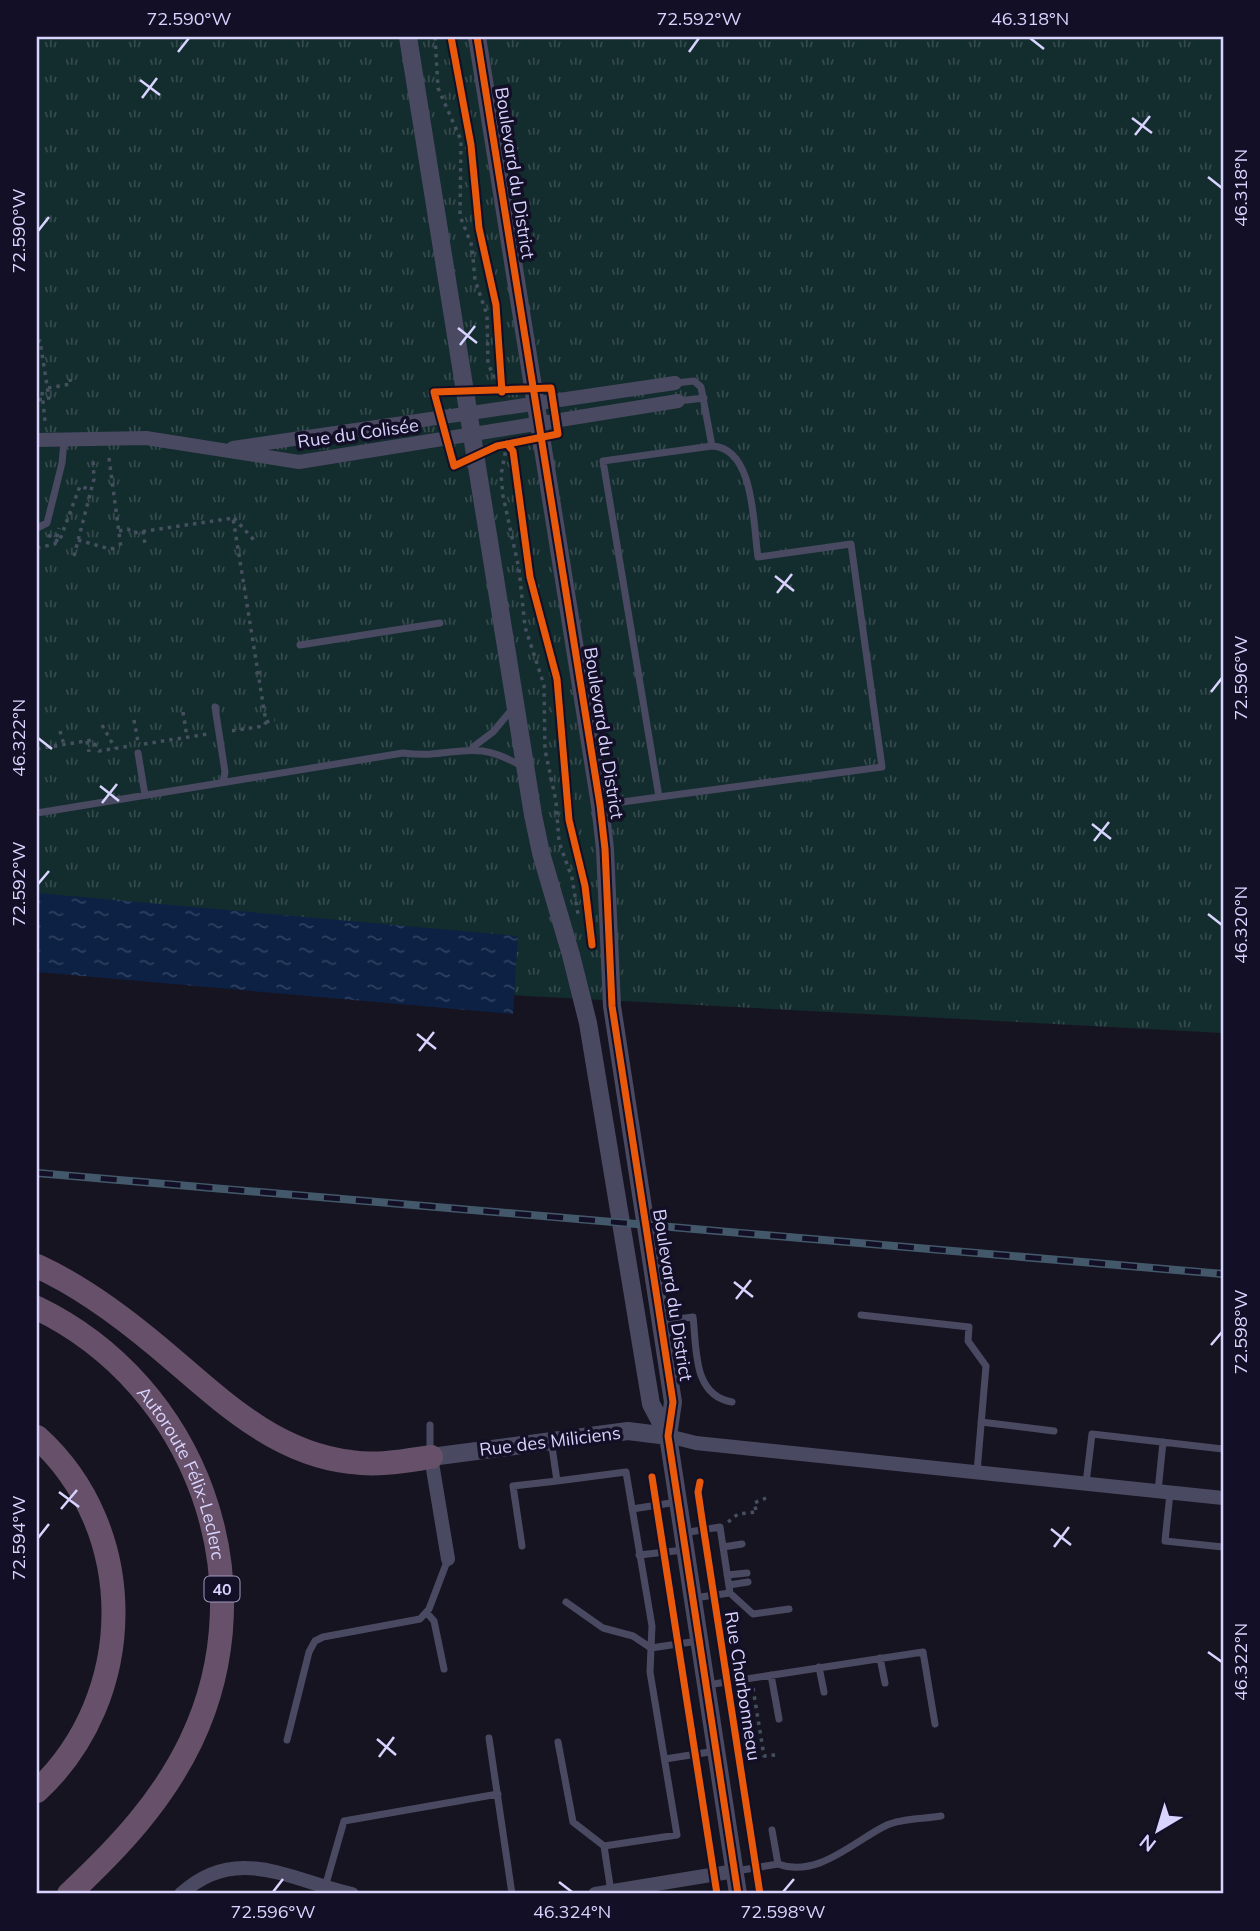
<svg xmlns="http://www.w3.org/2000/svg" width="1260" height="1931" font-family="Mulish,sans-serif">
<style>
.grass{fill:url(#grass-tufts)}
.water{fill:url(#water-ripples)}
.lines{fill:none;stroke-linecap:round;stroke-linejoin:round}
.path{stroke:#44505f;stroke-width:3.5;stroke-dasharray:3.5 5;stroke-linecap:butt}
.service{stroke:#4a4962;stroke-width:7}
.minor{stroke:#4a4962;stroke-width:14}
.tertiary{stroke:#4a4962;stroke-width:18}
.motorway{stroke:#67516a;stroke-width:24}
.rail-casing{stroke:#43596b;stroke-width:8}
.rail{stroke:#130f26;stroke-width:5;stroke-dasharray:16;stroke-linecap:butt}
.cycleway-casing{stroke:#130f26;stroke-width:11}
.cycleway{stroke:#e8590c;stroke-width:7}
.ticks{fill:none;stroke:#d9d4ff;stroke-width:2.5}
.labels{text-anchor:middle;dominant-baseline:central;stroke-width:7;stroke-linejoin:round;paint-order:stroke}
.shield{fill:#130f26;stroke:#9e99be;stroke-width:2}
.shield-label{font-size:16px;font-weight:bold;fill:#d9d4ff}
.street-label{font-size:18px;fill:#d9d4ff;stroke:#130f26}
.neatline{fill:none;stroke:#d9d4ff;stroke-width:2.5}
.ticks-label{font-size:18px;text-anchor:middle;fill:#d9d4ff}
</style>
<defs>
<pattern id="grass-tufts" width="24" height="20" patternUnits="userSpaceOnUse" patternTransform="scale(1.75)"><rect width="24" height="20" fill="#132c2d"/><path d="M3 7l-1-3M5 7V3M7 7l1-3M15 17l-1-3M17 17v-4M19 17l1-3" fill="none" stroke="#354a4c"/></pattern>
<pattern id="water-ripples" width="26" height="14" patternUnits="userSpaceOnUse" patternTransform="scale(1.75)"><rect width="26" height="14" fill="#0d2144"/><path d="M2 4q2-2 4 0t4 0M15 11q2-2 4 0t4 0" fill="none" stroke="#304060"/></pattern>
</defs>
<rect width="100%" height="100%" fill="#161421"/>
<!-- grass -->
<path class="grass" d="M37,37H1223V1033L37,970Z"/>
<!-- water -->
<path class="water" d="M37,893L518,936L513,1014L37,972Z"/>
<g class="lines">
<!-- path -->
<path class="path" d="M435,37L438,88L461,140L460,216L472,246L475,280L487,315L488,364L502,392
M37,342L40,341L49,398L37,400
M48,388L71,384L70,379
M42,392L45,421
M507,444L501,475L503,496L519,569L525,627L544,685L545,750L556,801L559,842L572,878L578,914
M109,458L121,548
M234,518L254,540
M119,531L128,529L132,533L233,518L266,722L264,726L231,731
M143,531L145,544
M48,535L59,542L80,486L91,490
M78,540L110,549L120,547
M37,548L55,544L59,528
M74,556L94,479L93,459
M183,712L187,737
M134,720L138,742
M266,722L275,720
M102,725L115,748
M60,731L64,745
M87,741L89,752
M144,744L208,734
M37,749L92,740L99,751L130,746
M756,1510L754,1503L766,1498
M728,1522L738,1514L756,1512
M753,1688L764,1756L776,1755"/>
<!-- service -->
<path class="service" d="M675,383L694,381L701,387L712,446
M678,401L704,398
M712,446C755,448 753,525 758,557L851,544L882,767L659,797L603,461Z
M37,528L47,523L62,463L64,441
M300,645L440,623
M215,707L225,772L223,782
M473,747L493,732L513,708
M138,753L145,795
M600,805L659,797
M37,813L403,753C456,760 470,735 523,767
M861,1315L969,1327L968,1341L986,1366L977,1472
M662,1321L693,1317C697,1348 692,1395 732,1402
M981,1422L1054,1431
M430,1425V1453
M551,1440L557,1481L626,1472L652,1626L651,1648
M1086,1483L1092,1434L1223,1449
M1158,1491L1163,1442
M1170,1493L1165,1541L1223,1547
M632,1509L677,1502
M683,1533L720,1527L730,1593L693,1598
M522,1546L513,1486L557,1481
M723,1547L742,1544
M639,1555L684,1550
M727,1575L747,1573
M729,1585L748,1582
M730,1593L753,1614L789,1609
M566,1602L603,1628L633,1636L651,1648
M427,1613L434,1621L444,1669
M880,1658L885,1683
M819,1667L824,1692
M771,1675L779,1719
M707,1685L923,1652L935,1724
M489,1738L512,1894
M287,1740L309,1652L315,1641L323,1637L420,1619L429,1609L448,1559
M558,1742L573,1822L604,1846
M665,1759L716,1751
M778,1864C818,1879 855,1840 887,1825C902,1818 925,1819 941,1816
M736,1871L778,1864L772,1830
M325,1887L344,1821L498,1794
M611,1892L604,1846L677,1835L650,1672L651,1648L698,1641"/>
<!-- minor -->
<path class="minor" d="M37,440L146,438L299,462L678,401
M233,448L675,383
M668,1436L696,1443L1223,1498
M431,1457L448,1559
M181,1894C236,1843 290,1880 352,1894
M595,1894L735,1871"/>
<!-- tertiary -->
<path class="tertiary" d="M408,37L533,815L541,853L571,955L588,1023L651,1404L668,1436
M477,37L600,805L605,849L612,1006L673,1402L668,1436L738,1894
M431,1457L628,1431L668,1436"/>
<!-- motorway -->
<g class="motorway">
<path d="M37,1266C81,1286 120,1315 157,1346C216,1395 271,1453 351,1462C378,1466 404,1461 431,1457"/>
<path id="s1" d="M37,1308C196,1385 268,1580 191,1741C162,1802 117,1849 69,1894"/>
<path d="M37,1437C140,1530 138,1697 37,1791"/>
</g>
<defs>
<path id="rail" d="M37,1173L1223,1274"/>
</defs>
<!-- rail casing -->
<use href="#rail" class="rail-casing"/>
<!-- rail -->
<use href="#rail" class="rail"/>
<defs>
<path id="cycleway" d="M451,37L471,145L479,228L496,305L502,392
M477,37L600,805L605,849L612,1006L673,1402L668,1436L738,1894
M551,388L558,434L497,446L454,466L434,392Z
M507,444L513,451L530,577L557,679L569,820L585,886L592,945
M652,1477L717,1894
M700,1482L698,1492L702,1519L760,1894"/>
</defs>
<!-- cycleway casing -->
<use href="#cycleway" class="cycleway-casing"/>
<!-- cycleway -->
<use href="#cycleway" class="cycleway"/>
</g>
<!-- ticks -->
<path class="ticks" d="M1030,38L1044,49M178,52L189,38M689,52L699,38M140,80L160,95M142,98L157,78M1132,118L1152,133M1135,135L1150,116M1208,177L1222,188M38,231L49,217M458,328L477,343M460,345L475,326M775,576L794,591M777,593L792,574M1211,692L1222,678M38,738L52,749M100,786L119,801M102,803L117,784M1092,824L1111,839M1094,841L1109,822M38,884L49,871M1208,914L1222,925M417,1034L436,1049M419,1051L434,1032M734,1282L753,1297M736,1299L751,1280M1211,1345L1222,1332M59,1492L79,1507M61,1509L77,1490M1051,1529L1071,1545M38,1538L49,1524M1054,1547L1069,1527M1208,1652L1222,1662M377,1739L396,1755M379,1757L394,1737M559,1882L572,1892M273,1892L283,1879M783,1892L794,1879"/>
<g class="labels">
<!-- shield labels -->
<rect class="shield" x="204.5" y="1576.5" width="35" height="25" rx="5"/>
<g class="shield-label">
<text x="222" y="1589">40</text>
</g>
<!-- street labels -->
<g class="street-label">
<text transform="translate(515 173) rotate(81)">Boulevard du District</text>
<text transform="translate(358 433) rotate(-8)">Rue du Colisée</text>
<text transform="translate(604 733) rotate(81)">Boulevard du District</text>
<text transform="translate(673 1295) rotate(81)">Boulevard du District</text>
<text transform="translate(550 1441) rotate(-7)">Rue des Miliciens</text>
<text stroke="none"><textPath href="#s1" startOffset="228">Autoroute Félix-Leclerc</textPath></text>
<text transform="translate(743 1686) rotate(81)">Rue Charbonneau</text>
</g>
</g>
<!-- border -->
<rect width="1260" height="1931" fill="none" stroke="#130f26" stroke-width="77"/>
<!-- north arrow -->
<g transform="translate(1158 1830) rotate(218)" stroke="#130f26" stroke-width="5" paint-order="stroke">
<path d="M0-5L12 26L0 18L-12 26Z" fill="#d9d4ff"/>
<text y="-10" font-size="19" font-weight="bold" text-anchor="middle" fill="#d9d4ff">N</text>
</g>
<rect x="38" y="38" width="1184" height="1854" class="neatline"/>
<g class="ticks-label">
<text x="189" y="25">72.590°W</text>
<text x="699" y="25">72.592°W</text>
<text x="1030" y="25">46.318°N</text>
<text transform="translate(1241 188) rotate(-90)" y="6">46.318°N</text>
<text transform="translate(19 231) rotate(-90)" y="6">72.590°W</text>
<text transform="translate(1241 678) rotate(-90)" y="6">72.596°W</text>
<text transform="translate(19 738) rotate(-90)" y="6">46.322°N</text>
<text transform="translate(19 884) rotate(-90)" y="6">72.592°W</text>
<text transform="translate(1241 925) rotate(-90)" y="6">46.320°N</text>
<text transform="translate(1241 1332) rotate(-90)" y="6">72.598°W</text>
<text transform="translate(19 1538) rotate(-90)" y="6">72.594°W</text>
<text transform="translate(1241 1662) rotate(-90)" y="6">46.322°N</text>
<text x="273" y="1918">72.596°W</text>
<text x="572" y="1918">46.324°N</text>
<text x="783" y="1918">72.598°W</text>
</g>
</svg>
